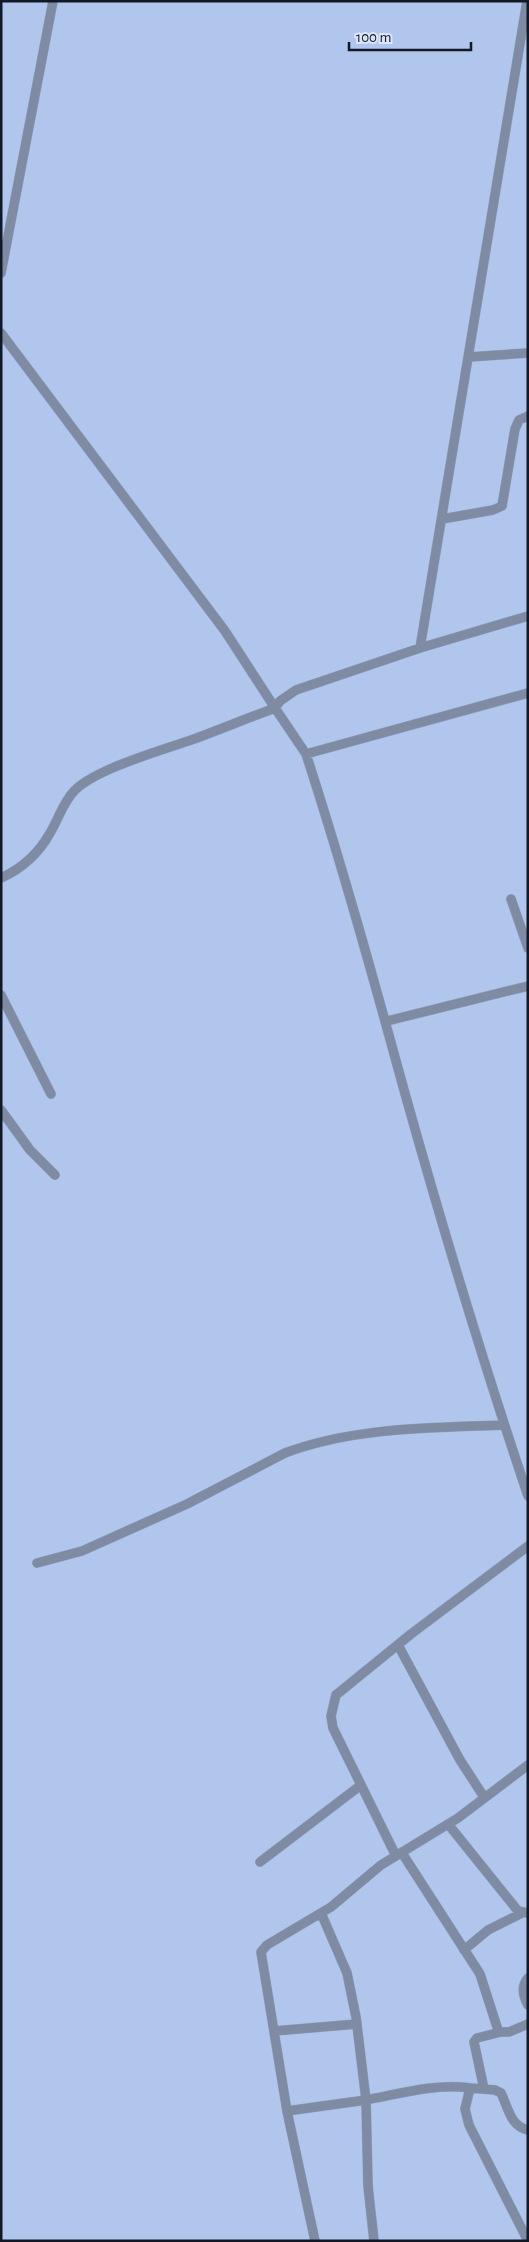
<svg xmlns="http://www.w3.org/2000/svg" width="529" height="2242" font-family="'Alegreya Sans',sans-serif">
<style>
.lines{fill:none;stroke-linecap:round;stroke-linejoin:round}
.minor-casing{stroke:#90a3c4;stroke-width:10}
.minor{stroke:#7e8ba2;stroke-width:9}
</style>
<rect width="100%" height="100%" fill="#b0c6ec"/>
<g class="lines">
<defs>
<path id="minor" d="M1,273L53,1
M1,333L225,631L275,708L280,701L296,690L420,648L528,616
M469,357L528,353
M442,519L493,510L502,506L515,429L519,420L528,416
M420,648L527,1
M306,754C342,865 373,977 404,1090C442,1226 483,1362 528,1496
M1,878C23,868 39,853 50,833C59,818 63,802 75,790C98,768 163,750 194,739C221,729 248,718 275,708L306,754L528,693
M511,899L528,948
M1,995L51,1094
M387,1021L528,986
M1,1110L30,1150L55,1175
M37,1563L82,1551L187,1504L285,1453C354,1427 431,1428 504,1425
M398,1645L460,1760L484,1797
M448,1824L518,1911L528,1913
M402,1853L480,1974L498,2030L501,2032H509L528,2024
M396,1856L333,1728L331,1716L336,1695L411,1634L528,1546
M260,1862L361,1785
M464,1950L488,1930L522,1913
M528,1978C521,1986 523,1996 528,2005
M274,2031L357,2024
M484,2089L474,2042L477,2038L501,2032
M287,2111L366,2100L356,2017L347,1973L321,1913
M315,2241L287,2111L261,1952L267,1945L331,1907L381,1865L458,1818L528,1765
M374,2241L368,2186L366,2100C399,2094 436,2083 470,2088
M528,2241L469,2125L465,2109L470,2088L495,2090L501,2093C508,2107 510,2126 528,2130"/>
</defs>
<!-- minor casing -->
<use href="#minor" class="minor-casing"/>
<!-- minor -->
<use href="#minor" class="minor"/>
</g>
<!-- border -->
<rect width="529" height="2242" fill="none" stroke="#111926" stroke-width="5"/>
<!-- scale -->
<path d="M349 42v8h122v-8" fill="none" stroke="#111926" stroke-width="2.5"/>
<text x="356" y="42" font-size="15" fill="#111926" stroke="#dbe6f9" stroke-width="4" paint-order="stroke">100 m</text>
</svg>
